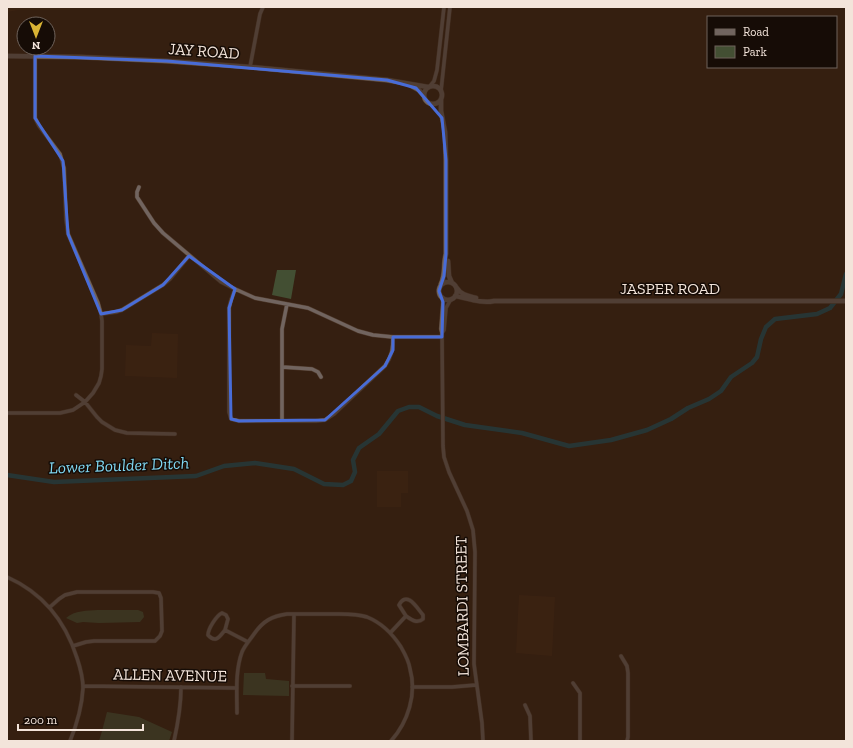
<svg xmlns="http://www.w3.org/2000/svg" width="853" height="748" font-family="'Zilla Slab',serif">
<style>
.built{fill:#422613}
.green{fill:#434f33}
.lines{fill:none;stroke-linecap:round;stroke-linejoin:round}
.canal{stroke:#175161;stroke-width:4.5}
.minor-casing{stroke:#503b2d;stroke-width:4.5}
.tertiary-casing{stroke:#503b2d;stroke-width:5.5}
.minor{stroke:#71645f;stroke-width:3.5}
.tertiary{stroke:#71645f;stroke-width:4.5}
.marked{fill:none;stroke:#486cd8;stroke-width:3;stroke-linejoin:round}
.labels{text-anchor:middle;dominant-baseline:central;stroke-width:3;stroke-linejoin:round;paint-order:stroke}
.street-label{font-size:16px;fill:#f3e4da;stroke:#160c06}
.water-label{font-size:17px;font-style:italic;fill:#80d9f4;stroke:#160c06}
</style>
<rect width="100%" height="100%" fill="#351f11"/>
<!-- built -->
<path class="built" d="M7,7H70V10H18L7,12Z
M152,333L178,334L177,378L125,376L126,345L151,346Z
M377,471H408V493H401V507H377Z
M519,595L555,597L552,656L516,653Z"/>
<!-- green -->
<path class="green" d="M277,270H296L291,299L272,295Z
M98,610H138L143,612L144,617L140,622L99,623L83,622L77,623L66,618C75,610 87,611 98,610Z
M244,673H265L266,679L289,681V696L243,695Z
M107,712L139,717L172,732L169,741H99L102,731Z"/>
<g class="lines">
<!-- canal -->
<path class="canal" d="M7,475L54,482L196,476L224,466L255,463L294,469L324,484L343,485L351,481L355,472L353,460L359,448L379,434L398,411L409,407H419L437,416L465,425L522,433L569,446L611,440L647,430L671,419L688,408L709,399L721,391L731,377L752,363L757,357L761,339L766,327L775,319L817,314L830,308L841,294L846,274"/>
<defs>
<path id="minor" d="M250,67L260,14L263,7
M430,86L434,81L437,70L444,7
M441,91L450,7
M139,187L137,192V197L154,223L163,233L221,282L235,289L255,298L308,308L358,331L373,335L393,337H442
M235,289L231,300L229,308V412L231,419L239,421H316L325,420L334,414L385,366C392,356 393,349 393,337
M442,297L443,302L441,329L442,333L443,446L444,457L449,472L467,511L473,530L475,552L474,664L482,723L483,741
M101,314L116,312L122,310L163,285L170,279L189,256
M442,333L444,330L446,308L451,299
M282,367L312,369L318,372L321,377
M76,395L85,402L97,417L102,422L115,430L127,433L175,434
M7,413H60L73,410L85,402L93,393L99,383L101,376L102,369V321L101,314L98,303L68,234L66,219L64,168L60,154L39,126L35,118V56
M282,421V329L287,304
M7,577C43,593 65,620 77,658C80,667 83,678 83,688C82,706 77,724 70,741
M50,607L59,599L65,595L77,592H153L159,593L161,598L162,631L160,636L155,641H94L86,642L73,646
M225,630C220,636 216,644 208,635C208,629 216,616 222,613L226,615L228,619L225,630L248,642
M391,632L406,616C412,620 417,624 423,619V615C417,608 407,590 399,605L406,616
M621,656L627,666L628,673V737L627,741
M573,683L580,693V741
M83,686L237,688
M292,686H350
M412,687H452L476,685
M525,705L530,716L531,741
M237,713C237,693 235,671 242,652C245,645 250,640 254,634C263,621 272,616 287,614C302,614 316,614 330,614C342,614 355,613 367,617C382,623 392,633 401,647C405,654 409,661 410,669C417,694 408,722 391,741
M174,741C178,723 181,706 181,687
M292,741L294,614"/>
<path id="tertiary" d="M7,56L81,57L167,61L250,67L387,80L428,87
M410,85L419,90L424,96
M424 95a9 9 0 1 1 18 0a9 9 0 1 1-18 0Z
M441,99V111L445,132L446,160V254C443,264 446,274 441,284
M448,261L449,276L452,283
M439 291a9 9 0 1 1 18 0a9 9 0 1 1-18 0Z
M457,288C461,295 469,296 476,298
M455,296C467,298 481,304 494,301H846"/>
</defs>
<!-- minor casing -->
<use href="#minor" class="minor-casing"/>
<!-- tertiary casing -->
<use href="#tertiary" class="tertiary-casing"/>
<!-- minor -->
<use href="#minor" class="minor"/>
<!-- tertiary -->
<use href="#tertiary" class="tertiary"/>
</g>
<!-- marked area -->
<path d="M0 0H853V748H0ZM35,56L167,61L387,80L416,88L442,118L446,160V254L444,276L439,291L443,302L442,337H393V350L385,366L325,420L239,421L231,419L229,308L235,289L189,256L163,285L122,310L101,314L68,234L63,161L35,118Z" fill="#351f11" fill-opacity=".55" fill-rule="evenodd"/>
<path class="marked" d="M35,56L167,61L387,80L416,88L442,118L446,160V254L444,276L439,291L443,302L442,337H393V350L385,366L325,420L239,421L231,419L229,308L235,289L189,256L163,285L122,310L101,314L68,234L63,161L35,118Z"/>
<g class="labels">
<!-- street labels -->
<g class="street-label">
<text transform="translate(204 51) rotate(4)">JAY ROAD</text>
<text x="670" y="288">JASPER ROAD</text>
<text transform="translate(462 606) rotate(-91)">LOMBARDI STREET</text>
<text transform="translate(170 675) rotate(1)">ALLEN AVENUE</text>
</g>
<!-- water labels -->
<g class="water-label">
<text transform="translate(119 465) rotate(-2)">Lower Boulder Ditch</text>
</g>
</g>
<!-- border -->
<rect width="853" height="748" fill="none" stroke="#f3e4da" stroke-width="16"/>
<!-- legend -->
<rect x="707" y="16" width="130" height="52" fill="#160c06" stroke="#6e625b"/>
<rect x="715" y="29" width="20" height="6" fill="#71645f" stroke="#6e625b"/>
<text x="743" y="36" font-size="12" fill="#f3e4da">Road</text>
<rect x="715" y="46" width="20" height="12" fill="#434f33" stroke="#6e625b"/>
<text x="743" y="56" font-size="12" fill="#f3e4da">Park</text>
<!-- north arrow -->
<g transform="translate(36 36) rotate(180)"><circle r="19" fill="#160c06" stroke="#6e625b"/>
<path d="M0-3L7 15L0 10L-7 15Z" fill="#d9b334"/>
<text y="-6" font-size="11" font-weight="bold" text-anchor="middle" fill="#f3e4da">N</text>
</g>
<!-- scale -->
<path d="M18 724v6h125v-6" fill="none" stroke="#f3e4da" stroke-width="2"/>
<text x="24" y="724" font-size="12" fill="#f3e4da" stroke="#160c06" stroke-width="3" paint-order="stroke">200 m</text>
</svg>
